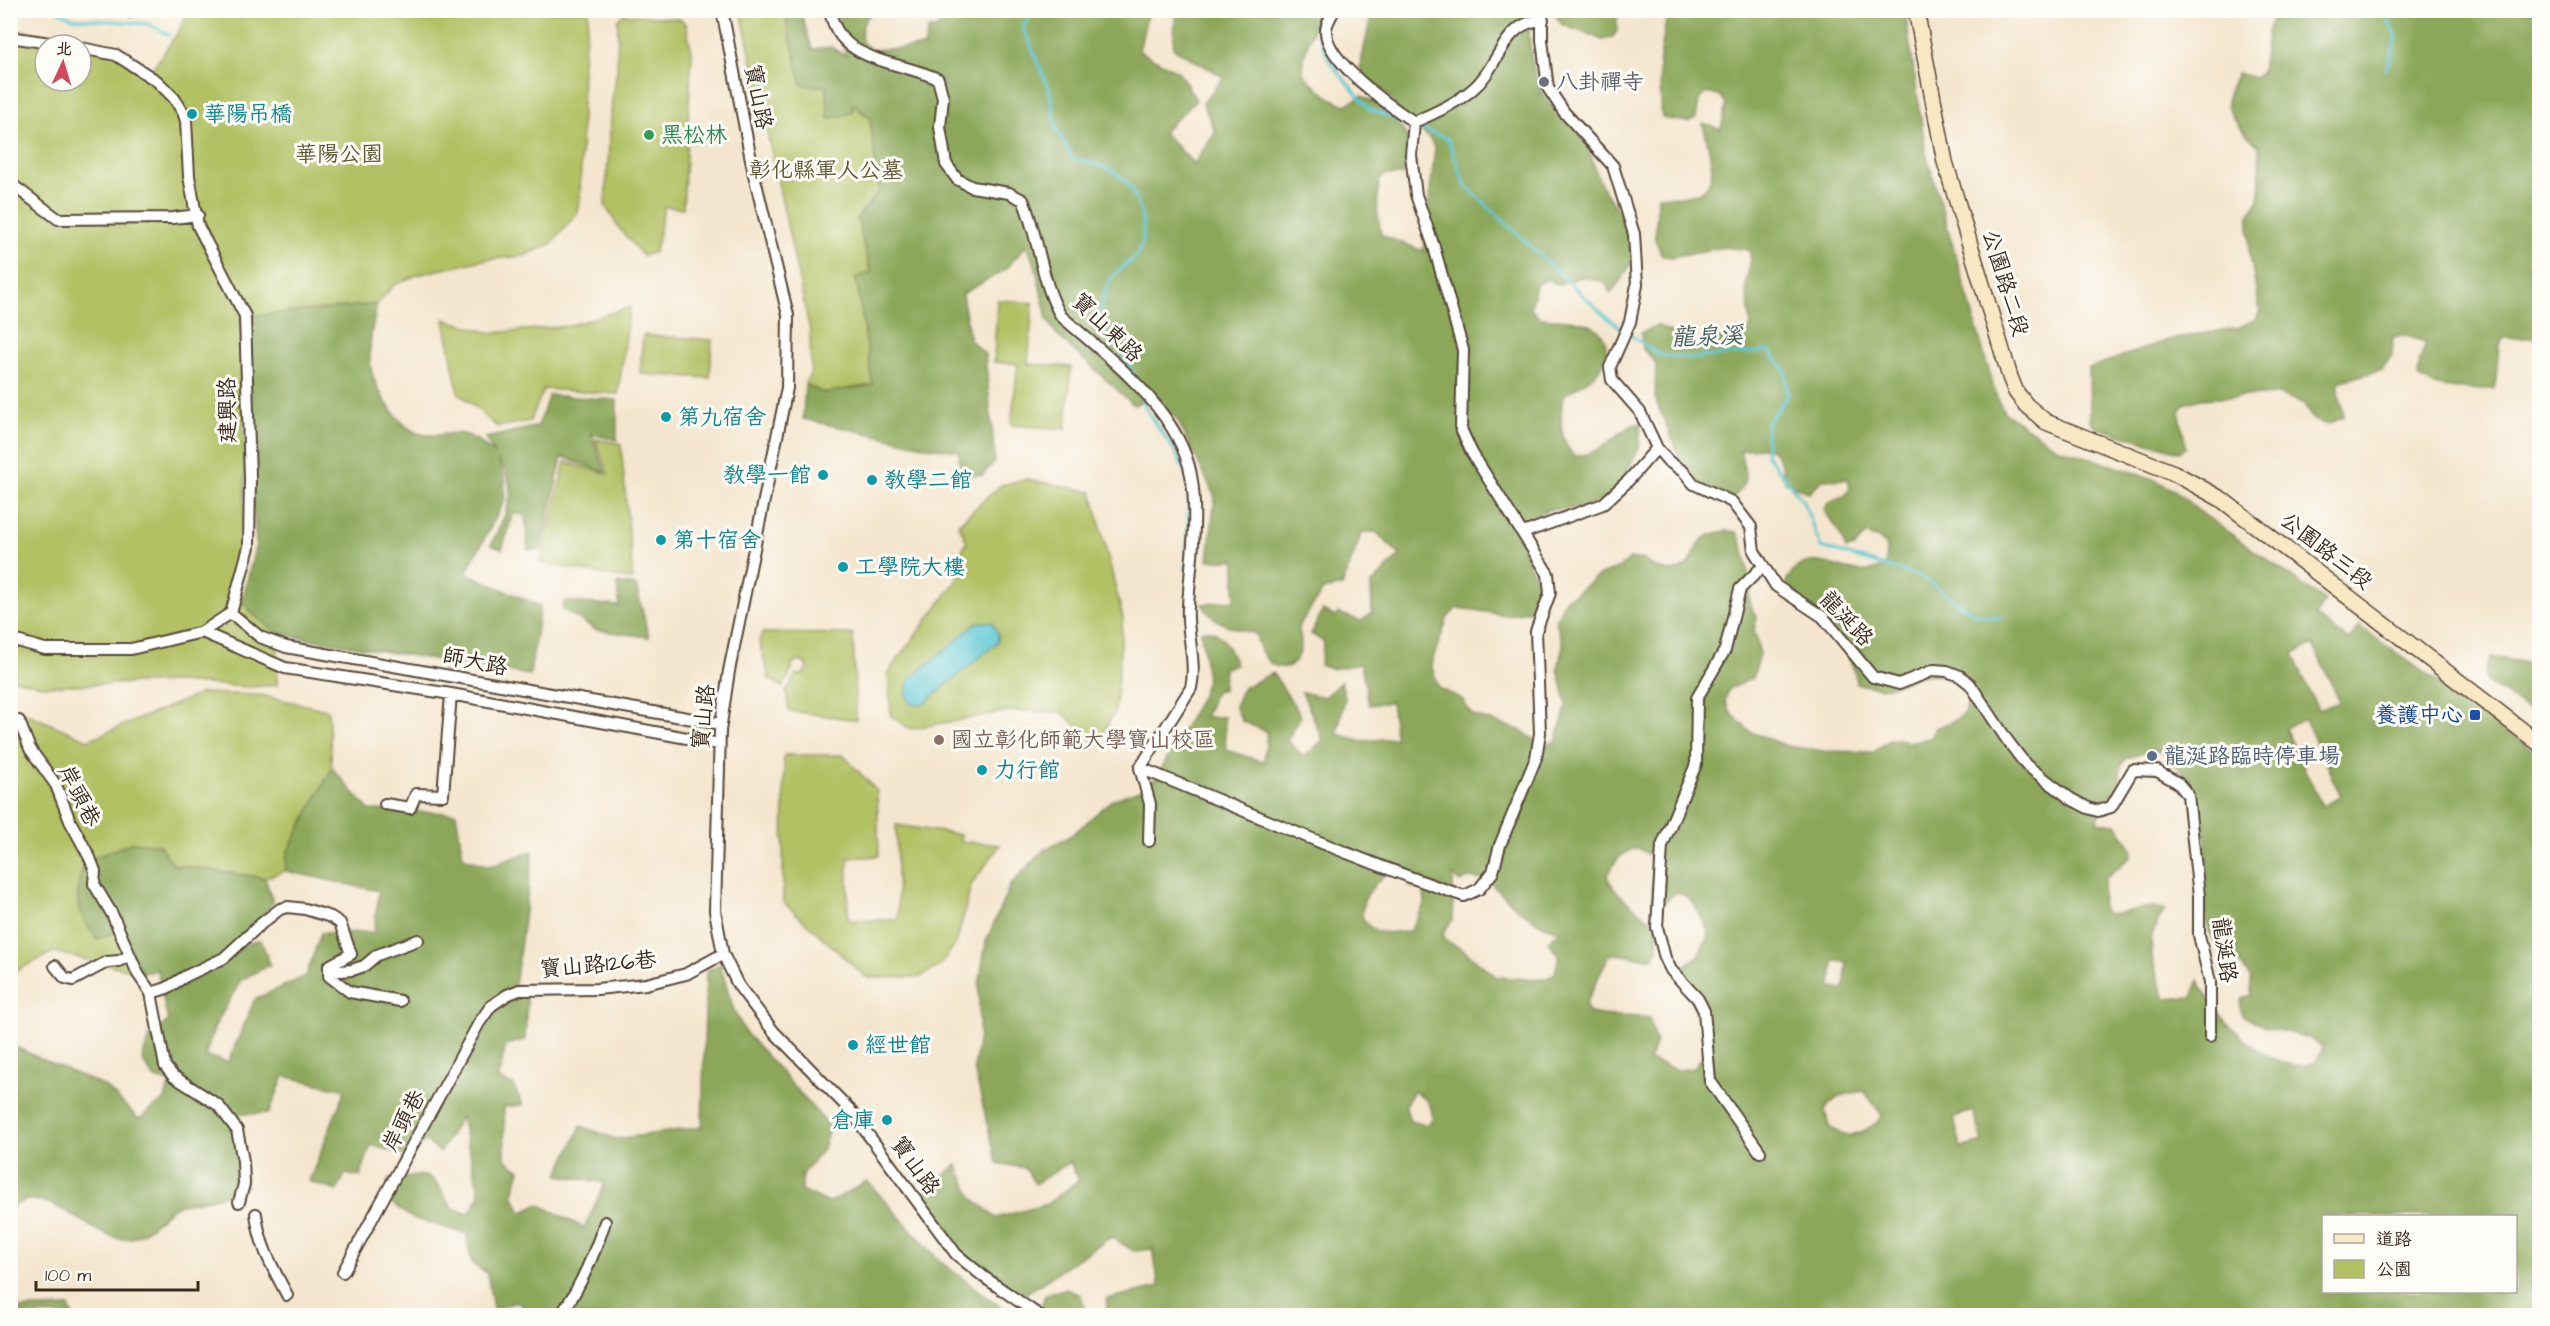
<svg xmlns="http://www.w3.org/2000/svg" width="2550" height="1326" font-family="'Architects Daughter','LXGW WenKai TC',sans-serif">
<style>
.green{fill:#b1c164;stroke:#767641;stroke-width:1.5;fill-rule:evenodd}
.forest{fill:#8ca75a;stroke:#64683c;stroke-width:1.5;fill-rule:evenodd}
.water{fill:#5bc7d3;stroke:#4b7878;stroke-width:1.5}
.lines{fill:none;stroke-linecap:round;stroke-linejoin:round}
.stream{stroke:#5bc7d3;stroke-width:3}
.street-casing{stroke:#574638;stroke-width:14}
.secondary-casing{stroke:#574638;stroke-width:18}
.street{stroke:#fff;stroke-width:10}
.secondary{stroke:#f8e8c3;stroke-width:15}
.worship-dot{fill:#6b7280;stroke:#fdfcf7;stroke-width:2}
.culture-dot{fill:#0f9aa8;stroke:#fdfcf7;stroke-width:2}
.leisure-dot{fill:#2e9e5b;stroke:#fdfcf7;stroke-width:2}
.transit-dot{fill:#1a4fb4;stroke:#fdfcf7;stroke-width:2}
.education-dot{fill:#8d6e63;stroke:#fdfcf7;stroke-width:2}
.service-dot{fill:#5c6f8a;stroke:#fdfcf7;stroke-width:2}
.labels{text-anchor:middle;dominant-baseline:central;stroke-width:6;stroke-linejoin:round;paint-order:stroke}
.worship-label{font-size:22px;fill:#5b616d;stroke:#fdfcf7;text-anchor:start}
.street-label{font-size:22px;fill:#3b2a1e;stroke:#fdfcf7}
.culture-label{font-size:22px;fill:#0d838f;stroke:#fdfcf7;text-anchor:start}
.leisure-label{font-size:22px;fill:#27864d;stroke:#fdfcf7;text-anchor:start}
.park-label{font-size:22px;fill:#5e5733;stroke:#fdfcf7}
.transit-label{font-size:22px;fill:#164399;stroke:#fdfcf7;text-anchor:end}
.education-label{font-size:22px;fill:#785e54;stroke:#fdfcf7;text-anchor:start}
.service-label{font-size:22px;fill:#4e5e75;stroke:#fdfcf7;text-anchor:start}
.water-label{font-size:24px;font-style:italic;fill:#46615d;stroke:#fdfcf7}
</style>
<rect width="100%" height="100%" fill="#fdfcf7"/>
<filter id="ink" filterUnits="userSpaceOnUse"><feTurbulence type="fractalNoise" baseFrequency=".0167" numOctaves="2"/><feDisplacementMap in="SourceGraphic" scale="12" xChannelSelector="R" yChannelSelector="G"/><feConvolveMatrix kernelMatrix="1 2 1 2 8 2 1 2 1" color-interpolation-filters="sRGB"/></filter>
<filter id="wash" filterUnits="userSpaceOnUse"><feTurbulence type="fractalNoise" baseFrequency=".008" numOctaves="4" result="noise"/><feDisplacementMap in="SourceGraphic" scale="24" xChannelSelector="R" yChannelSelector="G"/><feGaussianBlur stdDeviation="1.35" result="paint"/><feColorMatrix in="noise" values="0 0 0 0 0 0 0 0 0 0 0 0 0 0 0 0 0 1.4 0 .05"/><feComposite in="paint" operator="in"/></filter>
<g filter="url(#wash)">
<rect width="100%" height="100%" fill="#f4e6ce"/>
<!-- green -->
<path class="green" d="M188,11H589L583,60L580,200L576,215L551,244L524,256L483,260L417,275L394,285L377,304L241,317L245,482L240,589L242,602L278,634L277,685L249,687L177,682L42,686L11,678V28L122,53L151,71L179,31ZM45,45H81V81H45Z
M741,11H801V13L786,20L827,86L870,118L879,192L857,218L871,274L856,277L873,385L822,393L805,384L811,372L810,331Z
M624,14L680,19L686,24L692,53L683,208L664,207L655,252L643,256L619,228L605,205L612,99L617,71L618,19Z
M997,300L1033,303L1028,364L1071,367L1066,429L1011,425L1018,364L994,362Z
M630,307L618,394L544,389L530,421L497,427L458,392L444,319L491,333L568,326Z
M643,335L712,340L710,378L640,374Z
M595,439L621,444L633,580L540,563L565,462L608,474Z
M1026,479L1092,492L1123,618L1115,712L1096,744L1062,712L1009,711L910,729L891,716L888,672L957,580L958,557L967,542L958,524L1001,485Z
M762,633L853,634L856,720L789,711L786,692L796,674L802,675L807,669L805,663L797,661L792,664V670L783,687L769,679L759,641Z
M202,693L261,695L328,710L332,768L288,851L285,871L265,878L174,865L159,845L119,931L143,973L53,952L16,971L11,970V709L14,708L88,740Z
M784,755H843L877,791L879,856L848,858V920H898L896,825L961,835L960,841L1000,845L971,885L957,942L940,966L920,977L867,978L783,902Z"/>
<!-- forest -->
<path class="forest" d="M838,11H874C863,20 860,27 862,42L872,50L924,47L928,29H935L960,11H1148L1139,51L1179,72L1196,100L1163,132L1194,164L1215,132L1203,103L1224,77L1173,48L1176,11H1319L1304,56L1303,73C1315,88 1328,99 1346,105L1362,96C1377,103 1409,130 1411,147C1412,155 1405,167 1403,175H1385L1379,181L1377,208L1381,235L1423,251L1435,149L1429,138L1401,114L1387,94L1366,79L1360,68L1372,11H1530C1528,36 1530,63 1539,87C1548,108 1567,119 1581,135C1593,151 1593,170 1602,186C1628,231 1654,246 1610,293L1605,282L1581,277L1558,285L1548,279L1536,284L1531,309L1540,318C1562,320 1603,317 1606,346C1607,355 1601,369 1594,375C1586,383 1573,389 1563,396C1560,418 1558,438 1574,456C1607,455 1614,429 1641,423L1639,448L1628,470V483L1620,493L1584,508L1547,510L1536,516L1525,539L1524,551L1539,587L1540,600L1532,610L1507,615L1458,608L1448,617L1431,664L1439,688L1462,699L1472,715L1522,731L1544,746L1556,741L1567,705L1558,669L1563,645L1556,622L1565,599C1580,594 1584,585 1597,577C1610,569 1618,571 1630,559H1643C1655,570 1677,577 1690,562C1695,556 1696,546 1701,541C1710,532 1725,530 1737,532C1744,546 1747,563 1749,579C1751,596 1746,602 1757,617L1754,629L1760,654L1753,678L1729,689L1725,700L1730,712L1749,731L1786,746L1824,751L1874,752L1888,741L1898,739L1907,742L1931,738L1935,728C1959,719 1966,720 1969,693C1959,680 1936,670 1919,676C1909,679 1898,685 1888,687C1877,689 1866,686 1856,683C1855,677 1855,670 1852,665C1838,635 1808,608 1783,588C1808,529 1850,592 1886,564L1887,547L1881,540L1866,534L1855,547L1846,549L1839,532L1824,510L1828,502L1846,495L1850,487L1848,479L1822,480L1809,493L1785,482C1779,448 1775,444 1740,451C1745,472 1751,484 1732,498L1694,479L1683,465L1655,398L1656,363L1643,349L1641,333L1657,325L1698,345L1751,328L1746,285L1751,259L1749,250L1724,247L1671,257L1662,255L1655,239L1658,196C1669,196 1686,198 1696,194C1724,184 1707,145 1703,123L1721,129L1726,104L1721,96L1705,93L1699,100L1696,118L1688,122L1662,118L1659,65L1667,13L1663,11H1905L1926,153L1996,395L2004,412L2056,447L2151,478L2176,491L2196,509L2325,601L2315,616L2349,640L2359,626L2539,755V1315H1108L1106,1299L1159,1287L1153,1249L1134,1251L1111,1237L1025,1294L1007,1290L960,1253L917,1196L957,1165L972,1197L996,1218L1047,1204L1079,1180L1070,1162L1035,1184L1025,1168L997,1163L974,1069L979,1035V985L986,942L1010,885L1045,849L1072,835L1112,800L1142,789L1157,777L1201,697L1207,680L1201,631C1222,627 1229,649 1236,665L1224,668L1223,690H1216L1205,717H1224L1226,750L1264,762L1267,732L1242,721L1235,706L1243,688L1273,673L1301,716L1287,740L1304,757L1323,740L1302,692L1324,697L1341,682L1345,698L1337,734L1363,741L1396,738L1391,702L1369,705L1361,664L1331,669L1320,665L1324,642L1311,634L1323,610L1335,617L1339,613L1361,621L1372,613L1371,585L1400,555L1376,532H1362L1342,586L1323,590L1298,627C1313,670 1266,688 1256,634C1234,628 1214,625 1202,604L1235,600V560H1208L1215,497L1177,419L1148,399L1134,405L1057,335L1047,319L1035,264L1026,246L1005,270L962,294L970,340L985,354L995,461L982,476L960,473L959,451L928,447L803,419L805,384L823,393L873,385L856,277L871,273L857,218L879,192L870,118L853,104L852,113L828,119L827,87L802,85L786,20L801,13L812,49L831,47L846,56L838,31ZM2313,645L2340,702L2318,710L2293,654ZM2305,719L2341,797L2322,806L2285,728ZM2153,750L2161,752L2187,776L2204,827L2207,871L2205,907L2210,933L2224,956L2240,964L2251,978V995L2242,998L2240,1007L2243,1016L2266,1027L2309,1038L2323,1047L2316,1062C2275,1081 2212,1015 2199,980L2192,997L2165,999C2159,980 2148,956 2152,935C2154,926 2161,917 2165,910C2147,901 2124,917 2104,913L2101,904L2105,878L2132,856L2131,847L2116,824L2098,822L2100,809L2109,807L2119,792L2121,765L2127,758ZM1638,848L1653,858V902L1663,904L1676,892C1695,897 1701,917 1709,934L1697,957L1675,972L1706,1028L1709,1045L1695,1068L1678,1070L1649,1060L1656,1043L1649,1018C1629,1014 1606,1019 1588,1012L1586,1004L1609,955C1624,951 1637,961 1653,958L1658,950V924C1640,913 1617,897 1607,877C1614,862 1621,851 1638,848ZM1391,870L1410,875V886L1424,891L1425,903L1410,931C1400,931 1386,935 1377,931C1345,917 1371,884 1391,870ZM1453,875L1460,882L1468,878L1487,880L1520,911L1544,926L1560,931L1548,942L1559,956L1555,973L1547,978L1531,979L1497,977L1462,949L1446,941L1443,933L1453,919ZM1833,961L1847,962L1844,989L1831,988ZM1414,1091C1427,1098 1431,1103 1433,1118L1426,1125L1410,1121L1405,1105ZM1864,1091L1882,1115C1878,1122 1876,1124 1869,1128C1851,1138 1846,1137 1829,1127L1825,1110C1834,1096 1848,1093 1864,1091ZM1973,1111L1983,1142L1961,1148L1954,1117ZM2324,1216H2516V1292H2324Z
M1553,11H1617V31L1612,38L1603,40L1562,25Z
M2286,11H2539V338H2504L2499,345L2495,389C2471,388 2438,393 2418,377L2420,360L2426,342L2402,335L2393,337L2392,356L2381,370L2338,382C2336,395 2344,404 2343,417L2327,425L2312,419L2303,403L2278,394L2201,399L2184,404L2179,411L2186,447L2179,452L2095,427L2090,420L2089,368L2168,340L2240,327L2256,319L2260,311L2249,250V215L2259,200L2260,191L2259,147C2248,134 2223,115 2228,95C2230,88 2234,80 2237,73L2255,78L2262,72L2268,28L2273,18H2282Z
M377,304C368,350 362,373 393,412C400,421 410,432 421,434C436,438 450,431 463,434C474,436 485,446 494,453L486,438L538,426L549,395L617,400V440L591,434L605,472L562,457L541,550H528L525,514H513L502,549L491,545C505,514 522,491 498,460L505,480L504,502L466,573L540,606L530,675L278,634L253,614L242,602L256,544L241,317Z
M617,583L636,586L649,637L596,630L562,609L565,601L619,606Z
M2491,657L2539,665V717L2487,682L2484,673Z
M332,768L369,810L456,813L463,857L489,866L533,851L515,986L527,1000L525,1040L506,1045L498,1079L513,1085L523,1105L504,1107L505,1159L520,1170L513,1194L521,1213L539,1204L584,1228L605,1183L558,1175L581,1126L616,1139L702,1127L706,971L720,964L733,1008L745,1032L830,1127L822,1151L802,1174V1190L829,1203L867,1181L941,1262L1003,1309L1000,1316H533L517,1302L493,1309L487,1273L472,1264L466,1234L412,1218L387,1200L388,1179C434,1174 428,1168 452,1208L469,1214L480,1195L461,1117L440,1152L425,1141L409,1157L371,1145L360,1177L345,1174L337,1191L309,1181L345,1090L284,1076L269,1113L226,1115L241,1139L246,1187C231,1195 215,1198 198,1201C191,1203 182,1203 176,1206C158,1216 145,1240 122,1239C91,1238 41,1177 11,1209L10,1031L15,1047L106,1087L139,1119L165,1099L170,1082L154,1078L142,1060L149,1037L168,1021L157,970L143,973L119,931L97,939C74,911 73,894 85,861L134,842L159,845L174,865L265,878L273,902L238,946L261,940L270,965L241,980L215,1026L205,1056L228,1062L255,999L306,976L321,933L374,932L379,891L285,871L288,851Z
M1065,1289L1081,1295L1087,1315H1048L1041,1305L1046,1294Z
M69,1307L73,1315H11V1309Z"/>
<!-- water -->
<path class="water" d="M978,622H992L998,633V642L926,702L918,705L911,704C905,694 905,689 910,679Z"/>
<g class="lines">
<!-- stream -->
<path class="stream" d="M56,10L73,18L149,24L169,35
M1035,10L1023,27L1049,89L1057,130L1072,158C1107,167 1130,171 1140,210C1143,221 1145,235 1141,247C1137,259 1124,265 1116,273C1100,288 1102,310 1101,330L1119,349L1134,374
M1321,10L1315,25L1329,61L1369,109L1408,124
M2383,10L2397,38L2386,69
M1417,127L1448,139L1465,185L1605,316L1623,329
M1628,333L1659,355L1691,358L1769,351L1785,370L1788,395L1767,423L1766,454L1803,501L1821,547L1922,577L1974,614L2001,618
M1141,395C1149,424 1175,442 1184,471
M1186,569L1189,498"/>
</g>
</g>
<g filter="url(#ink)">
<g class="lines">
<defs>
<path id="street" d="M722,10L754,175L788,315L787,388L729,671L720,731L715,911L723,954L738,985L774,1032L850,1110L956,1254L984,1277L1040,1316
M830,10C838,63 898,60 938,79L943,98L940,127L946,164L957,179L972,187L1009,193L1023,200C1039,237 1041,283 1061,316C1109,358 1179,410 1191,475C1199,518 1190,564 1188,607C1186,634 1197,661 1191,688L1140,768
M1334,10C1331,17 1325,25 1326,32C1327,62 1390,106 1414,122C1435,113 1457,103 1474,88C1500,66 1502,22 1543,20
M1542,10V40L1548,88L1564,112L1613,166L1634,234L1637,285L1630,322L1610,367L1612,380L1640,412L1657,448L1668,461L1684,472L1694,484L1732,502L1751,527L1754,551L1776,586L1823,617L1873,677L1899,684L1934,670L1947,671L1960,676L1970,684L2007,740L2026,765L2071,799L2088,808L2098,811L2111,807L2133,770L2157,771L2178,783L2188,795L2199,896V935L2210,982V1036
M130,12L131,10
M10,37L63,45
M10,183L58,219L173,218L198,215
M1523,533L1603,504L1628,481L1657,448
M231,613L260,637L286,647L721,724
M202,632L285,668L451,694L719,744
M10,639L45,649H131L202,632L231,613L249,547L250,478L245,316L198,226L189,176L186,121L183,112L174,98L157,81L116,55L81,48
M19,721L30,749L56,785L70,821L90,858L95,871L94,884L112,914L138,974L151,993L165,1066L173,1076L218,1105L237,1130L243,1161L244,1184L239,1202
M1140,768C1247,811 1353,859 1464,896L1479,889L1493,872L1500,845L1536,758L1540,733L1536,631L1550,593L1548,574L1472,453L1461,429L1463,350L1434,247L1416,195L1411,155L1414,122
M1140,768L1150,804L1149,841
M385,804L410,808L416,794L443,795L451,694
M55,966L65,978L73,980L107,962L119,961L129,956
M329,972L352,970L364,966L377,955L418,940
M151,993L167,988L186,976L224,958L262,923L280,909L288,907L305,909L331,917L340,923L351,954L329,966V976L350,992L400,1001
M1760,1152L1710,1081L1704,1011L1698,999L1671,970L1665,958L1657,927L1662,846L1696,764L1697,698L1725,650L1740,589L1763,566
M256,1214C260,1247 272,1266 287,1295
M343,1272L479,1023L491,1006L507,995L519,990L597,989L646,984L686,974L723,954
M560,1316C581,1287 594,1255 605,1222"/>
<path id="secondary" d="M1916,10L1945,162L2010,377L2016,392L2026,405L2046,422L2174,473L2221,499L2540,744"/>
</defs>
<!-- street casing -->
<use href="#street" class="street-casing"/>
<!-- secondary casing -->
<use href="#secondary" class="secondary-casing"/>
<!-- street -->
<use href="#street" class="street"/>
<!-- secondary -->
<use href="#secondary" class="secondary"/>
</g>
</g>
<!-- markers -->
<circle class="worship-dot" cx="1544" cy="82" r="6"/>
<g class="culture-dot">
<circle cx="192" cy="114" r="6"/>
<circle cx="666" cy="417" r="6"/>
<circle cx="823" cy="475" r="6"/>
<circle cx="872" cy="480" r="6"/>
<circle cx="661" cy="540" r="6"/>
<circle cx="843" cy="567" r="6"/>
<circle cx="982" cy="770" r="6"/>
<circle cx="853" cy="1045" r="6"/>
<circle cx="887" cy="1120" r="6"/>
</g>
<circle class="leisure-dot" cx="649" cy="135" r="6"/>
<rect class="transit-dot" x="2469" y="709" width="12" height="12" rx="3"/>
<circle class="education-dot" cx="939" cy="740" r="6"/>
<circle class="service-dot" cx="2152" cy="756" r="6"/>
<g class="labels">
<!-- worship labels -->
<g class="worship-label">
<text x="1556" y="82">八卦禪寺</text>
</g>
<!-- street labels -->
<g class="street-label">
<text transform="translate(758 97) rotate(79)">寶山路</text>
<text transform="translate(2005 283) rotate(73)">公園路二段</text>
<text transform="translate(1107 328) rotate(44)">寶山東路</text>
<text transform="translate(228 410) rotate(-91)">建興路</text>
<text transform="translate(2326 551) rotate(38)">公園路三段</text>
<text transform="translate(1846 619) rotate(46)">龍涎路</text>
<text transform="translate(475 662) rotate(11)">師大路</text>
<text transform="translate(704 717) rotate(-84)">寶山路</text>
<text transform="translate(79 796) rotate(63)">岸頭巷</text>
<text transform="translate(2224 950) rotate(82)">龍涎路</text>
<text transform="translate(598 965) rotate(-5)">寶山路126巷</text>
<text transform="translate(404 1121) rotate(-62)">岸頭巷</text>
<text transform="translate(915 1166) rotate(54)">寶山路</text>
</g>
<!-- culture labels -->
<g class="culture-label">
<text x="204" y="114">華陽吊橋</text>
<text x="678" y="417">第九宿舍</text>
<text x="811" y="475" text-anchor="end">教學一館</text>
<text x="884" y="480">教學二館</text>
<text x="673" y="540">第十宿舍</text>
<text x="855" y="567">工學院大樓</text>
<text x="994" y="770">力行館</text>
<text x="865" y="1045">經世館</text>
<text x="875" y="1120" text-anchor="end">倉庫</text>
</g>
<!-- leisure labels -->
<g class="leisure-label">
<text x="661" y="135">黑松林</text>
</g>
<!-- park labels -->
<g class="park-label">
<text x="339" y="154">華陽公園</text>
<text x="826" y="170">彰化縣軍人公墓</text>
</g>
<!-- transit labels -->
<g class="transit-label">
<text x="2463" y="715">養護中心</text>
</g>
<!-- education labels -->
<g class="education-label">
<text x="951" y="740">國立彰化師範大學寶山校區</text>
</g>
<!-- service labels -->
<g class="service-label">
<text x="2164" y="756">龍涎路臨時停車場</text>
</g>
<!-- water labels -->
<g class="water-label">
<text transform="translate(1707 337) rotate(-2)">龍泉溪</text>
</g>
</g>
<!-- margin -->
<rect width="2550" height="1326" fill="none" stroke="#fdfcf7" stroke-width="36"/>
<!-- legend -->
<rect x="2322" y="1215" width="195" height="78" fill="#fdfcf7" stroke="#afa8a0" stroke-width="1.5"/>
<rect x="2334" y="1234" width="30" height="9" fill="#f8e8c3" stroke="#afa8a0" stroke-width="1.5"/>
<text x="2376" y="1245" font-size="18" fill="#3b2a1e">道路</text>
<rect x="2334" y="1260" width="30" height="18" fill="#b1c164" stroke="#afa8a0" stroke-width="1.5"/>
<text x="2376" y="1275" font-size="18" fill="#3b2a1e">公園</text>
<!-- north arrow -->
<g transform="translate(63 63) rotate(4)"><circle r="28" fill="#fdfcf7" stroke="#afa8a0" stroke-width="1.5"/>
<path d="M0-4.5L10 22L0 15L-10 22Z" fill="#d1495b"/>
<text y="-9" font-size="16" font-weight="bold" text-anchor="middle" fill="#3b2a1e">北</text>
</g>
<!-- scale -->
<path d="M36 1281v9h162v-9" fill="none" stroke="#3b2a1e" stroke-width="3"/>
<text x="45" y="1281" font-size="18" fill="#3b2a1e" stroke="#fdfcf7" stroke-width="4.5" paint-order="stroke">100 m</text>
</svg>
